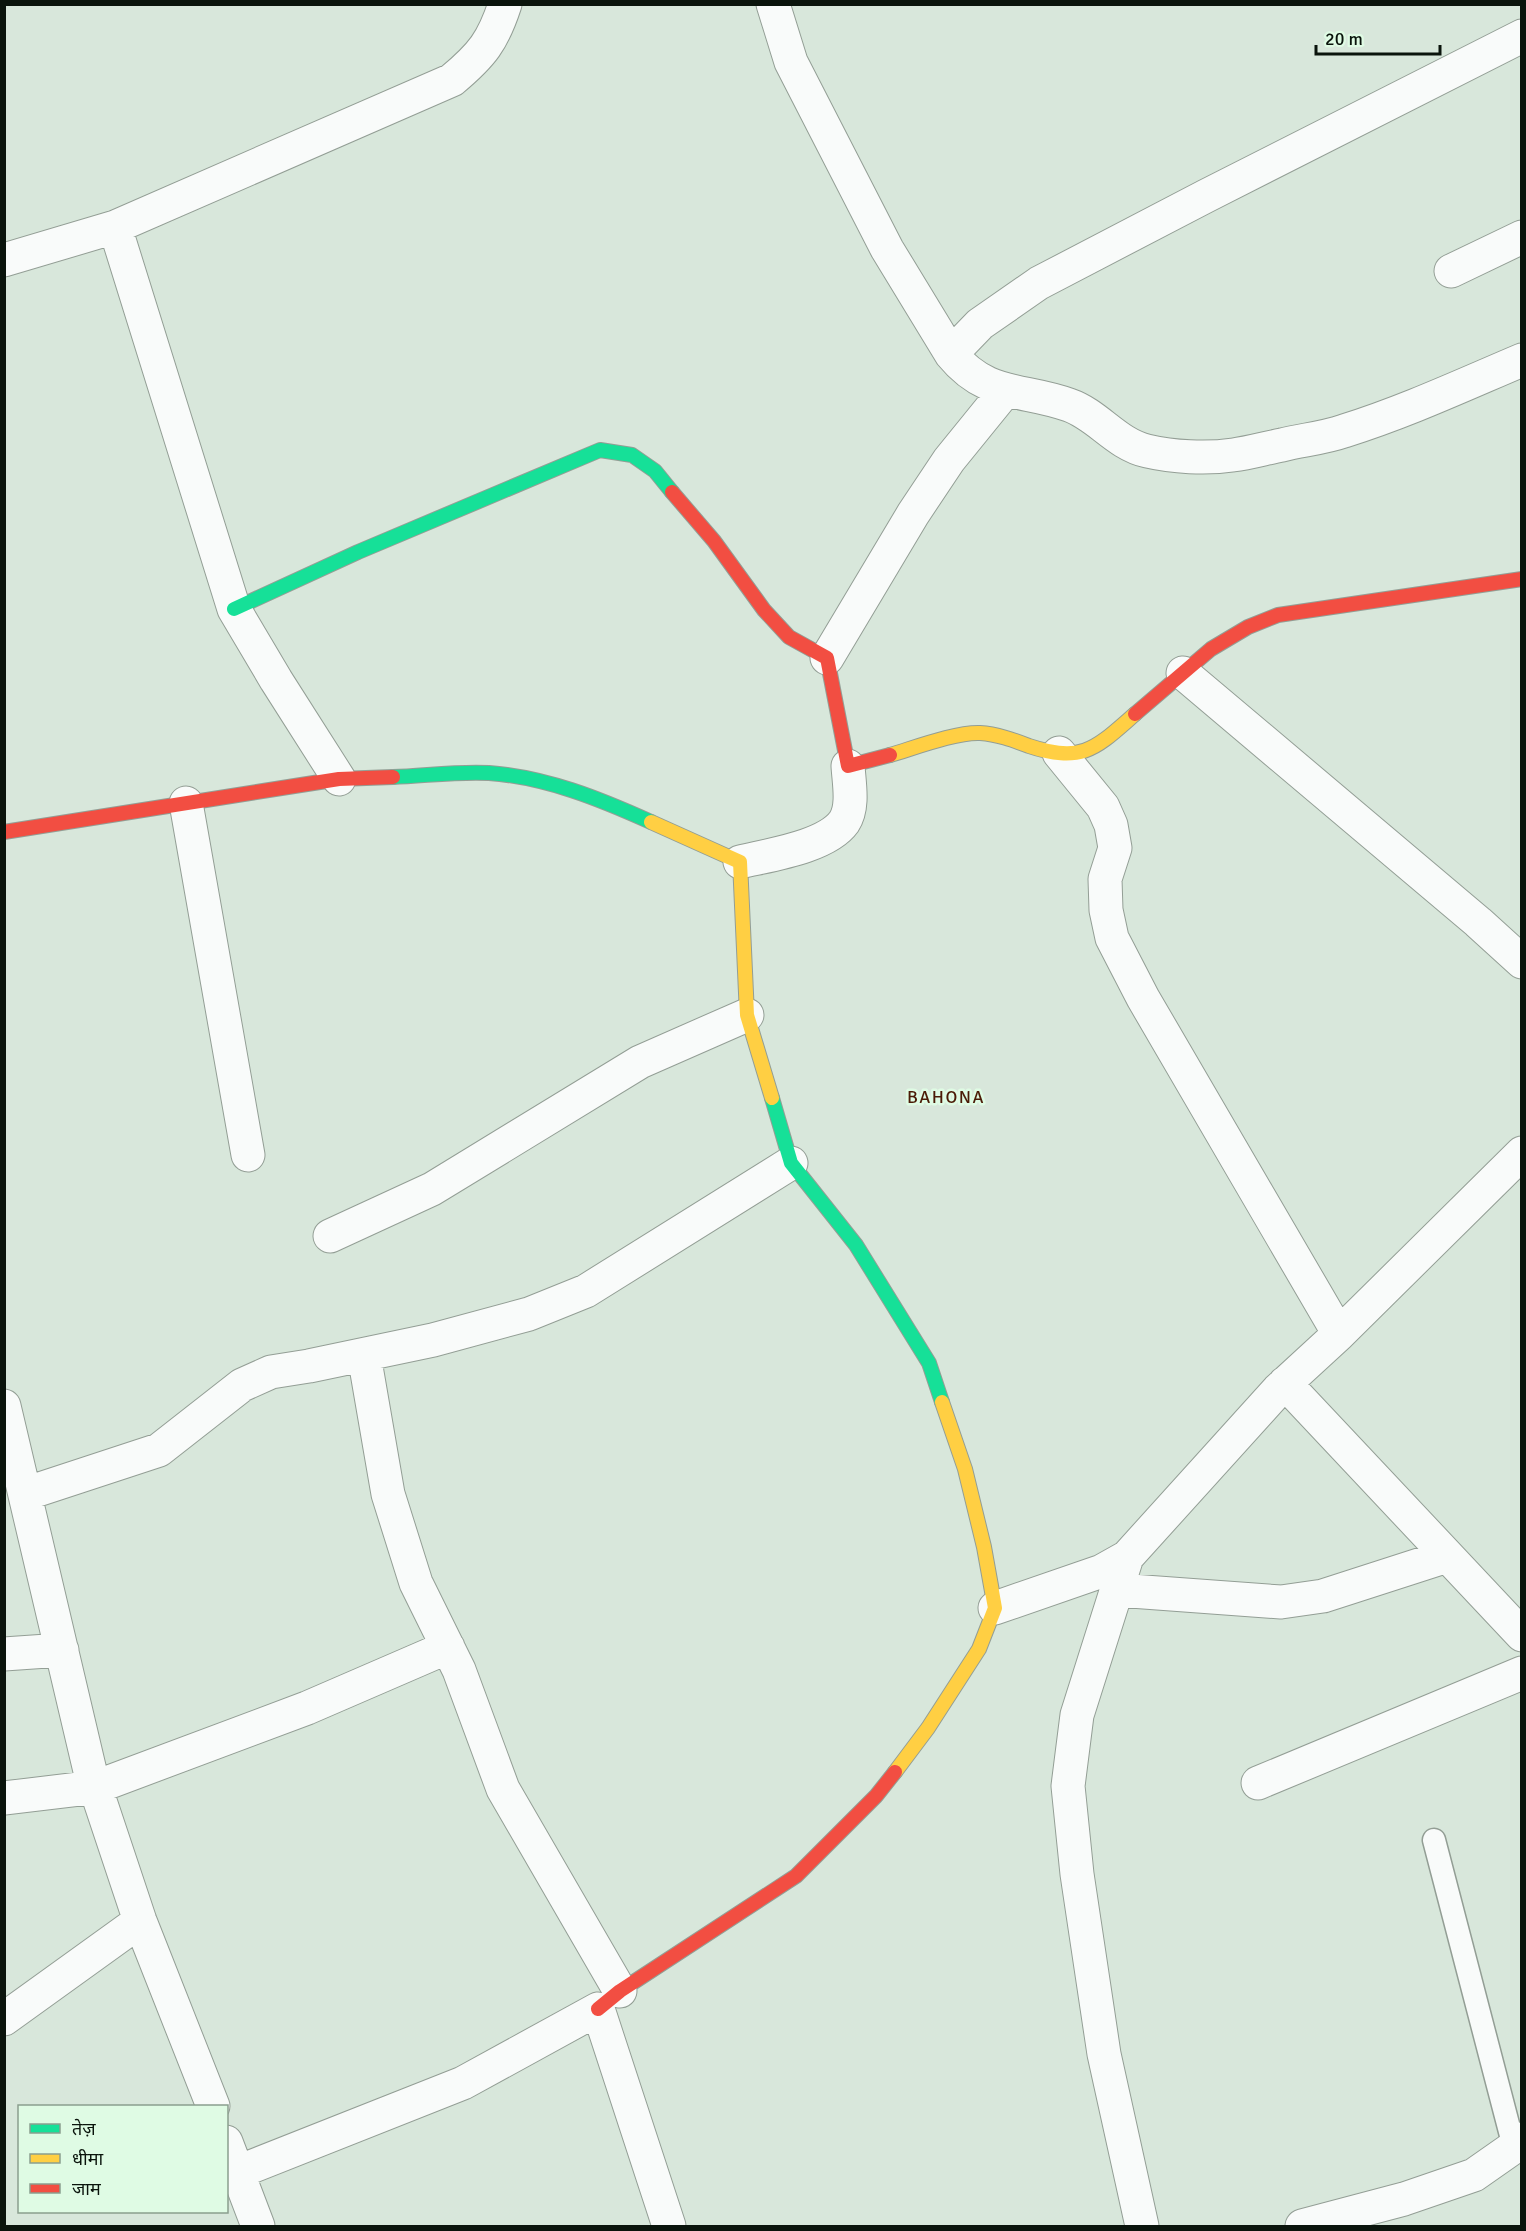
<svg xmlns="http://www.w3.org/2000/svg" width="1526" height="2231" font-family="Signika,'Noto Sans Devanagari',sans-serif">
<style>
.lines{fill:none;stroke-linecap:round;stroke-linejoin:round}
.lane-casing{stroke:#939e95;stroke-width:25}
.street-casing{stroke:#939e95;stroke-width:35}
.fast-casing{stroke:#939e95;stroke-width:16}
.slow-casing{stroke:#939e95;stroke-width:16}
.jam-casing{stroke:#939e95;stroke-width:16}
.lane{stroke:#f9fbfa;stroke-width:22}
.street{stroke:#f9fbfa;stroke-width:33}
.fast{stroke:#16e098;stroke-width:14}
.slow{stroke:#ffcf43;stroke-width:14}
.jam{stroke:#f24e42;stroke-width:14}
.labels{text-anchor:middle;dominant-baseline:central;stroke-width:5;stroke-linejoin:round;paint-order:stroke}
.quarter-label{font-size:18px;letter-spacing:1.5px;fill:#4b1b07;stroke:#dffbe4}
</style>
<rect width="100%" height="100%" fill="#d8e7db"/>
<g class="lines">
<defs>
<path id="lane" d="M1434,1840L1514,2147"/>
<path id="street" d="M773,4L791,62L887,249L951,354C987,398 1022,388 1069,405C1098,415 1116,444 1147,451C1173,457 1206,459 1233,455C1249,453 1266,448 1282,445C1302,440 1324,438 1344,431C1405,412 1463,385 1522,360
M115,227L234,609L276,680L339,779
M4,260L115,227L452,80C482,55 493,41 505,4
M1451,271L1522,237
M951,354L980,324L1039,283L1206,196L1522,36
M827,658L913,514L949,460L1005,391
M1183,673L1478,922L1522,962
M1059,753L1103,807L1111,825L1115,848L1105,879L1106,910L1112,938L1143,998L1339,1334
M186,803L248,1155
M740,862C769,855 826,847 844,822C854,807 849,783 848,766
M330,1236L432,1189L640,1062L747,1015
M364,1355L388,1494L416,1583L459,1670L503,1789L620,1991
M1285,1383L1522,1635
M4,1406L90,1771L140,1921L213,2106
M25,1494L159,1450L242,1385L271,1372L309,1366L433,1340L529,1314L586,1291L791,1163
M1127,1557L1077,1715L1068,1786L1077,1874L1104,2054L1142,2226
M1117,1590L1281,1602L1323,1596L1447,1556
M995,1608L1102,1571L1127,1557L1278,1390L1339,1334L1522,1153
M4,1654L62,1650
M1258,1783L1522,1673
M4,1798L96,1787L307,1708L448,1647
M4,2019L140,1921
M226,2142L258,2226
M238,2172L463,2083L598,2009L669,2226
M1302,2226L1404,2199L1474,2175L1514,2147L1522,2139"/>
<path id="fast" d="M234,609L358,552L600,450L632,455L655,471L672,492
M393,777C424,776 459,771 489,773C546,777 600,799 651,822
M772,1098L791,1163L856,1245L929,1363L942,1402"/>
<path id="slow" d="M890,755C914,748 956,732 980,733C997,734 1013,740 1029,746C1083,764 1096,748 1135,714
M651,822L740,862L747,1015L772,1098
M895,1772L928,1728L979,1649L995,1608L984,1547L965,1469L942,1402"/>
<path id="jam" d="M672,492L714,541L764,610L789,637L827,658L848,766L890,755
M1135,714L1211,649L1248,627L1278,615L1522,579
M4,832L339,779L393,777
M598,2009L620,1991L796,1876L876,1796L895,1772"/>
</defs>
<!-- lane casing -->
<use href="#lane" class="lane-casing"/>
<!-- street casing -->
<use href="#street" class="street-casing"/>
<!-- fast casing -->
<use href="#fast" class="fast-casing"/>
<!-- slow casing -->
<use href="#slow" class="slow-casing"/>
<!-- jam casing -->
<use href="#jam" class="jam-casing"/>
<!-- lane -->
<use href="#lane" class="lane"/>
<!-- street -->
<use href="#street" class="street"/>
<!-- fast -->
<use href="#fast" class="fast"/>
<!-- slow -->
<use href="#slow" class="slow"/>
<!-- jam -->
<use href="#jam" class="jam"/>
</g>
<g class="labels">
<!-- quarter labels -->
<g class="quarter-label">
<text x="946" y="1097">BAHONA</text>
</g>
</g>
<!-- border -->
<rect width="1526" height="2231" fill="none" stroke="#0a140c" stroke-width="12"/>
<!-- legend -->
<rect x="18" y="2105" width="210" height="108" fill="#dffbe4" stroke="#8a9f8e" stroke-width="1.5"/>
<rect x="30" y="2124" width="30" height="9" fill="#16e098" stroke="#8a9f8e" stroke-width="1.5"/>
<text x="72" y="2135" font-size="18" fill="#0a140c">तेज़</text>
<rect x="30" y="2154" width="30" height="9" fill="#ffcf43" stroke="#8a9f8e" stroke-width="1.5"/>
<text x="72" y="2165" font-size="18" fill="#0a140c">धीमा</text>
<rect x="30" y="2184" width="30" height="9" fill="#f24e42" stroke="#8a9f8e" stroke-width="1.5"/>
<text x="72" y="2195" font-size="18" fill="#0a140c">जाम</text>
<!-- scale -->
<path d="M1316 45v9h124v-9" fill="none" stroke="#0a140c" stroke-width="3"/>
<text x="1325" y="45" font-size="18" fill="#0a140c" stroke="#dffbe4" stroke-width="4.5" paint-order="stroke">20 m</text>
</svg>
